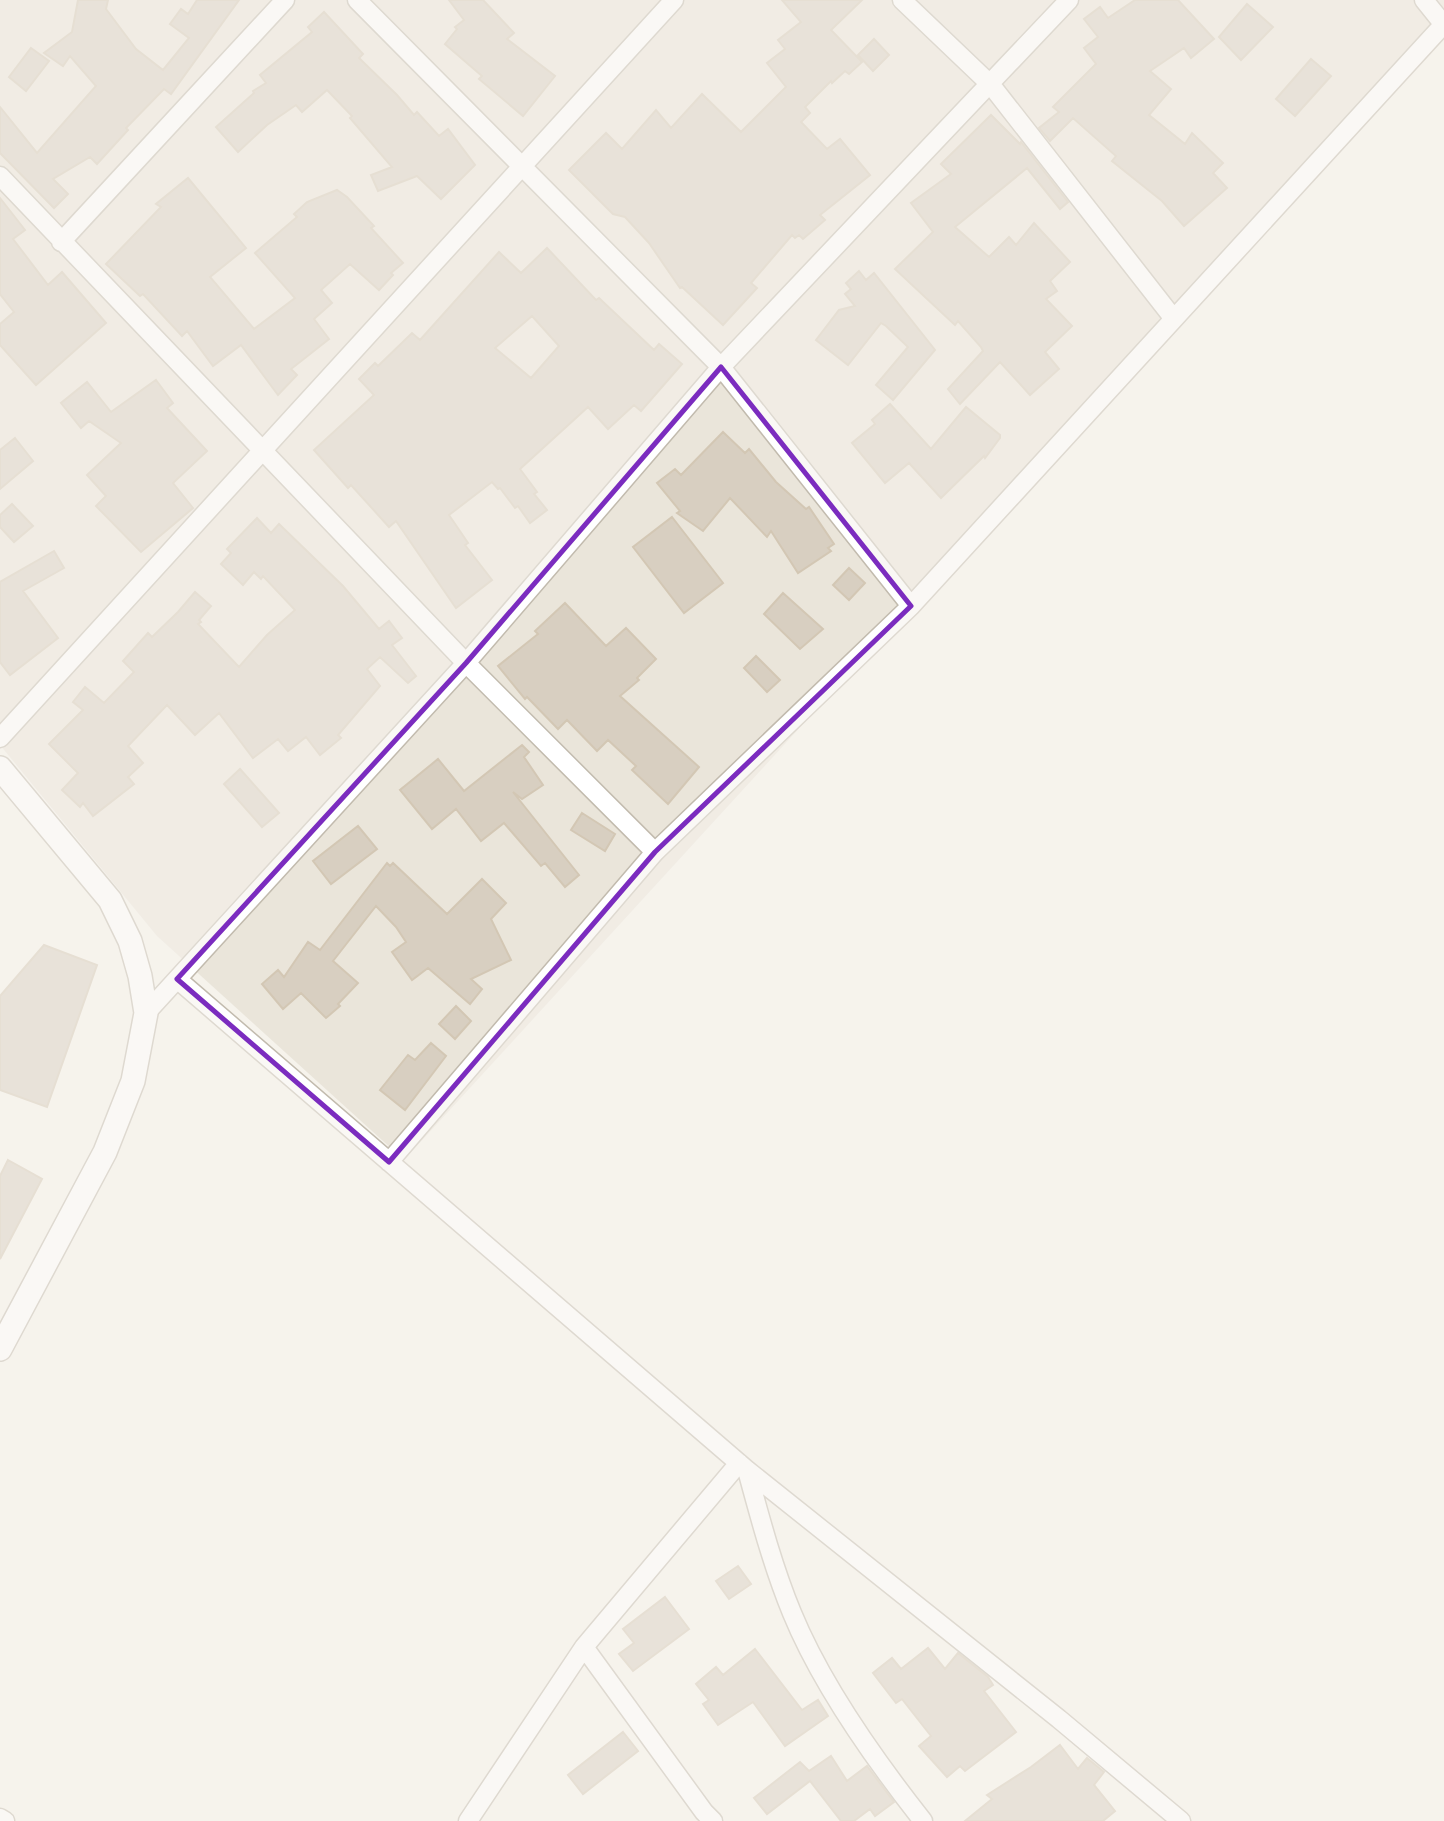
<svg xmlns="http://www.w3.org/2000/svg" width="1444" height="1821" font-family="'Noto Sans',sans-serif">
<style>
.residential{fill:#eae5da}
.building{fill:#d8cfc1;stroke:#d3c7b4;stroke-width:2;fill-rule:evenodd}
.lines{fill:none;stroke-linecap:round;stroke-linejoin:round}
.minor-casing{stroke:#c2bbae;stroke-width:21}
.tertiary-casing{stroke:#c2bbae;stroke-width:26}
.minor{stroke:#fff;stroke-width:18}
.tertiary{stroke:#fff;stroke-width:23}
.marked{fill:none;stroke:#7b2cbf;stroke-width:5;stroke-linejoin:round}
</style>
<rect width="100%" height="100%" fill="#f6f3ec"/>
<!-- residential -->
<path class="residential" d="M0,0H1444V24L404,1160L157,936L0,745Z"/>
<!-- building -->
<path class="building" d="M78,0H108L106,9L136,49L163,70L189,38L170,24L181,9L188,14L197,0H239L171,94L164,89L126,128L128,130L97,164L90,157L53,179L68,194L54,208L0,153V107L37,153L96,86L70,56L63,66L44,53L72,32Z
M449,0H483L514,33L507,39L555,76L523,116L479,79L482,76L445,44L457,29L455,27L464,20Z
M782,0H862L831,30L862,62L849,74L845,71L832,83L831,81L805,107L810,113L801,122L827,149L840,139L870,175L820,215L825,220L803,239L799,235L795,238L792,235L751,283L757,288L723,325L682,287L680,288L649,243L625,217L613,214L569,170L606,133L622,149L656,110L671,128L702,94L741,132L786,87L767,63L785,49L778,40L801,22Z
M1135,0H1178L1214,39L1191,58L1184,48L1150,71L1171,89L1149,115L1185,144L1192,133L1223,163L1213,173L1227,188L1184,226L1162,201L1112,161L1116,156L1073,118L1050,141L1039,128L1059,112L1053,107L1096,64L1084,48L1098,37L1084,19L1100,7L1108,18Z
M1247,4L1273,27L1241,60L1219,37Z
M324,12L363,54L359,58L397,95L414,115L417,112L439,136L448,129L475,165L441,199L417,176L378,191L371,175L392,167L350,118L352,116L327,90L302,112L296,105L267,125L238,152L216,127L254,93L253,91L266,83L260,75L312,32L308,27Z
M874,39L889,55L873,71L858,55Z
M31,48L49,61L26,91L9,77Z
M1311,59L1331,76L1295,116L1276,99Z
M991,115L1020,144L1021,142L1068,202L1060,209L1027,168L955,227L989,257L1009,237L1016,245L1034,223L1070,262L1050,281L1057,291L1046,299L1072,326L1045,352L1059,369L1030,395L1000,362L960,404L948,389L983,351L981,347L958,321L955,325L895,269L933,232L911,203L951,174L941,164Z
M188,178L246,248L210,277L254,329L295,298L255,253L297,217L294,214L307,202L337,190L347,197L374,226L371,228L403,263L391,273L393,275L379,290L350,264L321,290L332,303L314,319L329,339L291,369L297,375L278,395L241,345L213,366L187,331L182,336L143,294L140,296L106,264L161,207L156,204Z
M0,198L25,230L13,239L48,285L62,272L106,323L36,385L0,345V324L14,312L0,294Z
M547,248L596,300L599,298L654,350L659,344L682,364L641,411L634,405L608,429L588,407L520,469L537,492L534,494L547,510L530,523L518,506L515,508L500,488L498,489L492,482L449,515L468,543L465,545L492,580L456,608L396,521L389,527L351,485L348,488L314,450L374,395L359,379L375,363L378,366L412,333L420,340L499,252L521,273ZM532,316L559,346L531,378L495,348Z
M859,271L866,280L874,273L935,350L893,400L876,385L908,347L886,326L881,323L848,365L816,340L839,310L855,306L845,294L851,289L846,283Z
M156,380L173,403L167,408L207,451L173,483L193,508L141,552L96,506L106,496L87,475L121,443L89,421L81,428L61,403L87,382L111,412Z
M890,404L931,449L966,407L1000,435V438L985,458L984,456L941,498L909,463L885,483L852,443L875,424L872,420Z
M723,432L745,453L749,449L776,482L806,509L809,507L834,544L828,548L831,551L798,573L771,531L767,537L730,498L703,531L677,513L680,511L657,483L675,469L681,475Z
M15,438L33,461L0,489V450Z
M12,504L33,526L14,542L0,527V515Z
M672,517L723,583L684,613L633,547Z
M257,518L271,533L279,524L343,586L379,629L389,621L402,638L392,645L416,676L408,683L380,657L367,669L380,686L338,735L341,738L320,755L306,737L288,751L278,739L253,758L219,713L195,735L167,705L128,746L143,763L128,777L134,784L93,816L83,803L80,807L62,790L78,773L49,744L83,710L73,702L85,687L104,703L134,672L123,661L148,633L152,637L178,612L195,592L211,606L199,620L201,622L198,624L239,667L267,635L295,610L263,576L261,579L254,572L243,585L221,564L231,553L227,549Z
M54,551L64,568L23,591L58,638L10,675L0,662V582Z
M849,568L865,583L849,600L833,585Z
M783,593L823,629L800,649L764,614Z
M565,603L606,646L626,628L656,659L637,678L639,680L620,696L699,767L668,804L632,770L636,766L608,740L597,751L567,720L558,729L527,697L525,699L498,666L538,634L535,631Z
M756,656L780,680L767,692L744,668Z
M522,745L529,752L524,757L543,785L522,799L513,792L579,875L565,887L545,863L541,866L504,823L481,841L456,809L432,829L400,790L438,759L464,791Z
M240,769L279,813L262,827L224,784Z
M582,813L615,834L605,851L571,830Z
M358,826L377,849L331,884L313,861Z
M387,863L390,866L393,863L447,914L482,879L506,903L491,919L511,960L471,979L482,989L470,1004L428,968L412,980L392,952L406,942L396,927L376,906L333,961L358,983L338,1004L340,1006L326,1018L301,993L283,1009L262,984L278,970L284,977L308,942L320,950Z
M44,945L97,965L47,1107L0,1090V996Z
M456,1006L471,1021L455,1039L439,1024Z
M431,1043L446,1056L405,1110L380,1090L408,1055L415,1060Z
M8,1160L42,1179L0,1259V1176Z
M738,1566L751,1584L729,1599L716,1581Z
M665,1597L689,1629L633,1671L619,1654L634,1643L623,1629Z
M928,1648L945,1669L958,1653L988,1677L993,1685L984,1691L1016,1732L965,1771L960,1766L947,1777L919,1746L931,1736L902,1699L896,1703L873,1673L892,1658L901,1669Z
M755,1649L802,1710L818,1700L828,1716L785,1746L753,1702L718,1725L703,1704L709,1700L696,1684L716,1667L723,1675Z
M623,1732L638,1751L583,1794L568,1775Z
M1060,1745L1078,1769L1087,1758L1104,1772L1094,1785L1115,1811L1103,1821H965L992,1799L987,1795L1031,1767Z
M831,1756L847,1781L867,1766L894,1802L875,1816L870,1809L854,1821H841L810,1781L767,1814L754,1798L800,1762L809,1771Z"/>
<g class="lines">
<defs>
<path id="minor" d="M357,0L721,367L911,606
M902,0L991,85L1174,319
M1424,0L1444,25
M0,176L466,663L655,852
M61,242L285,0
M0,738L674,0
M177,979L747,1470L1059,1719L1181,1821
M146,1013L466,663L721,367L1069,0
M389,1162L655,852L911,606L1444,24
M747,1470C760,1518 773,1567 792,1613C822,1686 874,1759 923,1821
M584,1647L704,1812L713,1821
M0,1818L5,1821
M468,1821L584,1647L739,1463"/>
<path id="tertiary" d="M0,768L110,900L130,941L140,976L146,1013L133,1081L105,1152L0,1349"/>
</defs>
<!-- minor casing -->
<use href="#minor" class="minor-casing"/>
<!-- tertiary casing -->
<use href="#tertiary" class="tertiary-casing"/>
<!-- minor -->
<use href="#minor" class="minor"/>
<!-- tertiary -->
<use href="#tertiary" class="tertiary"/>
</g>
<!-- marked area -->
<path d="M0 0H1444V1821H0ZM721,367L911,606L655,852L389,1162L177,979L466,663Z" fill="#f6f3ec" fill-opacity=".55" fill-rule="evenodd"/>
<path class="marked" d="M721,367L911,606L655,852L389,1162L177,979L466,663Z"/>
</svg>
